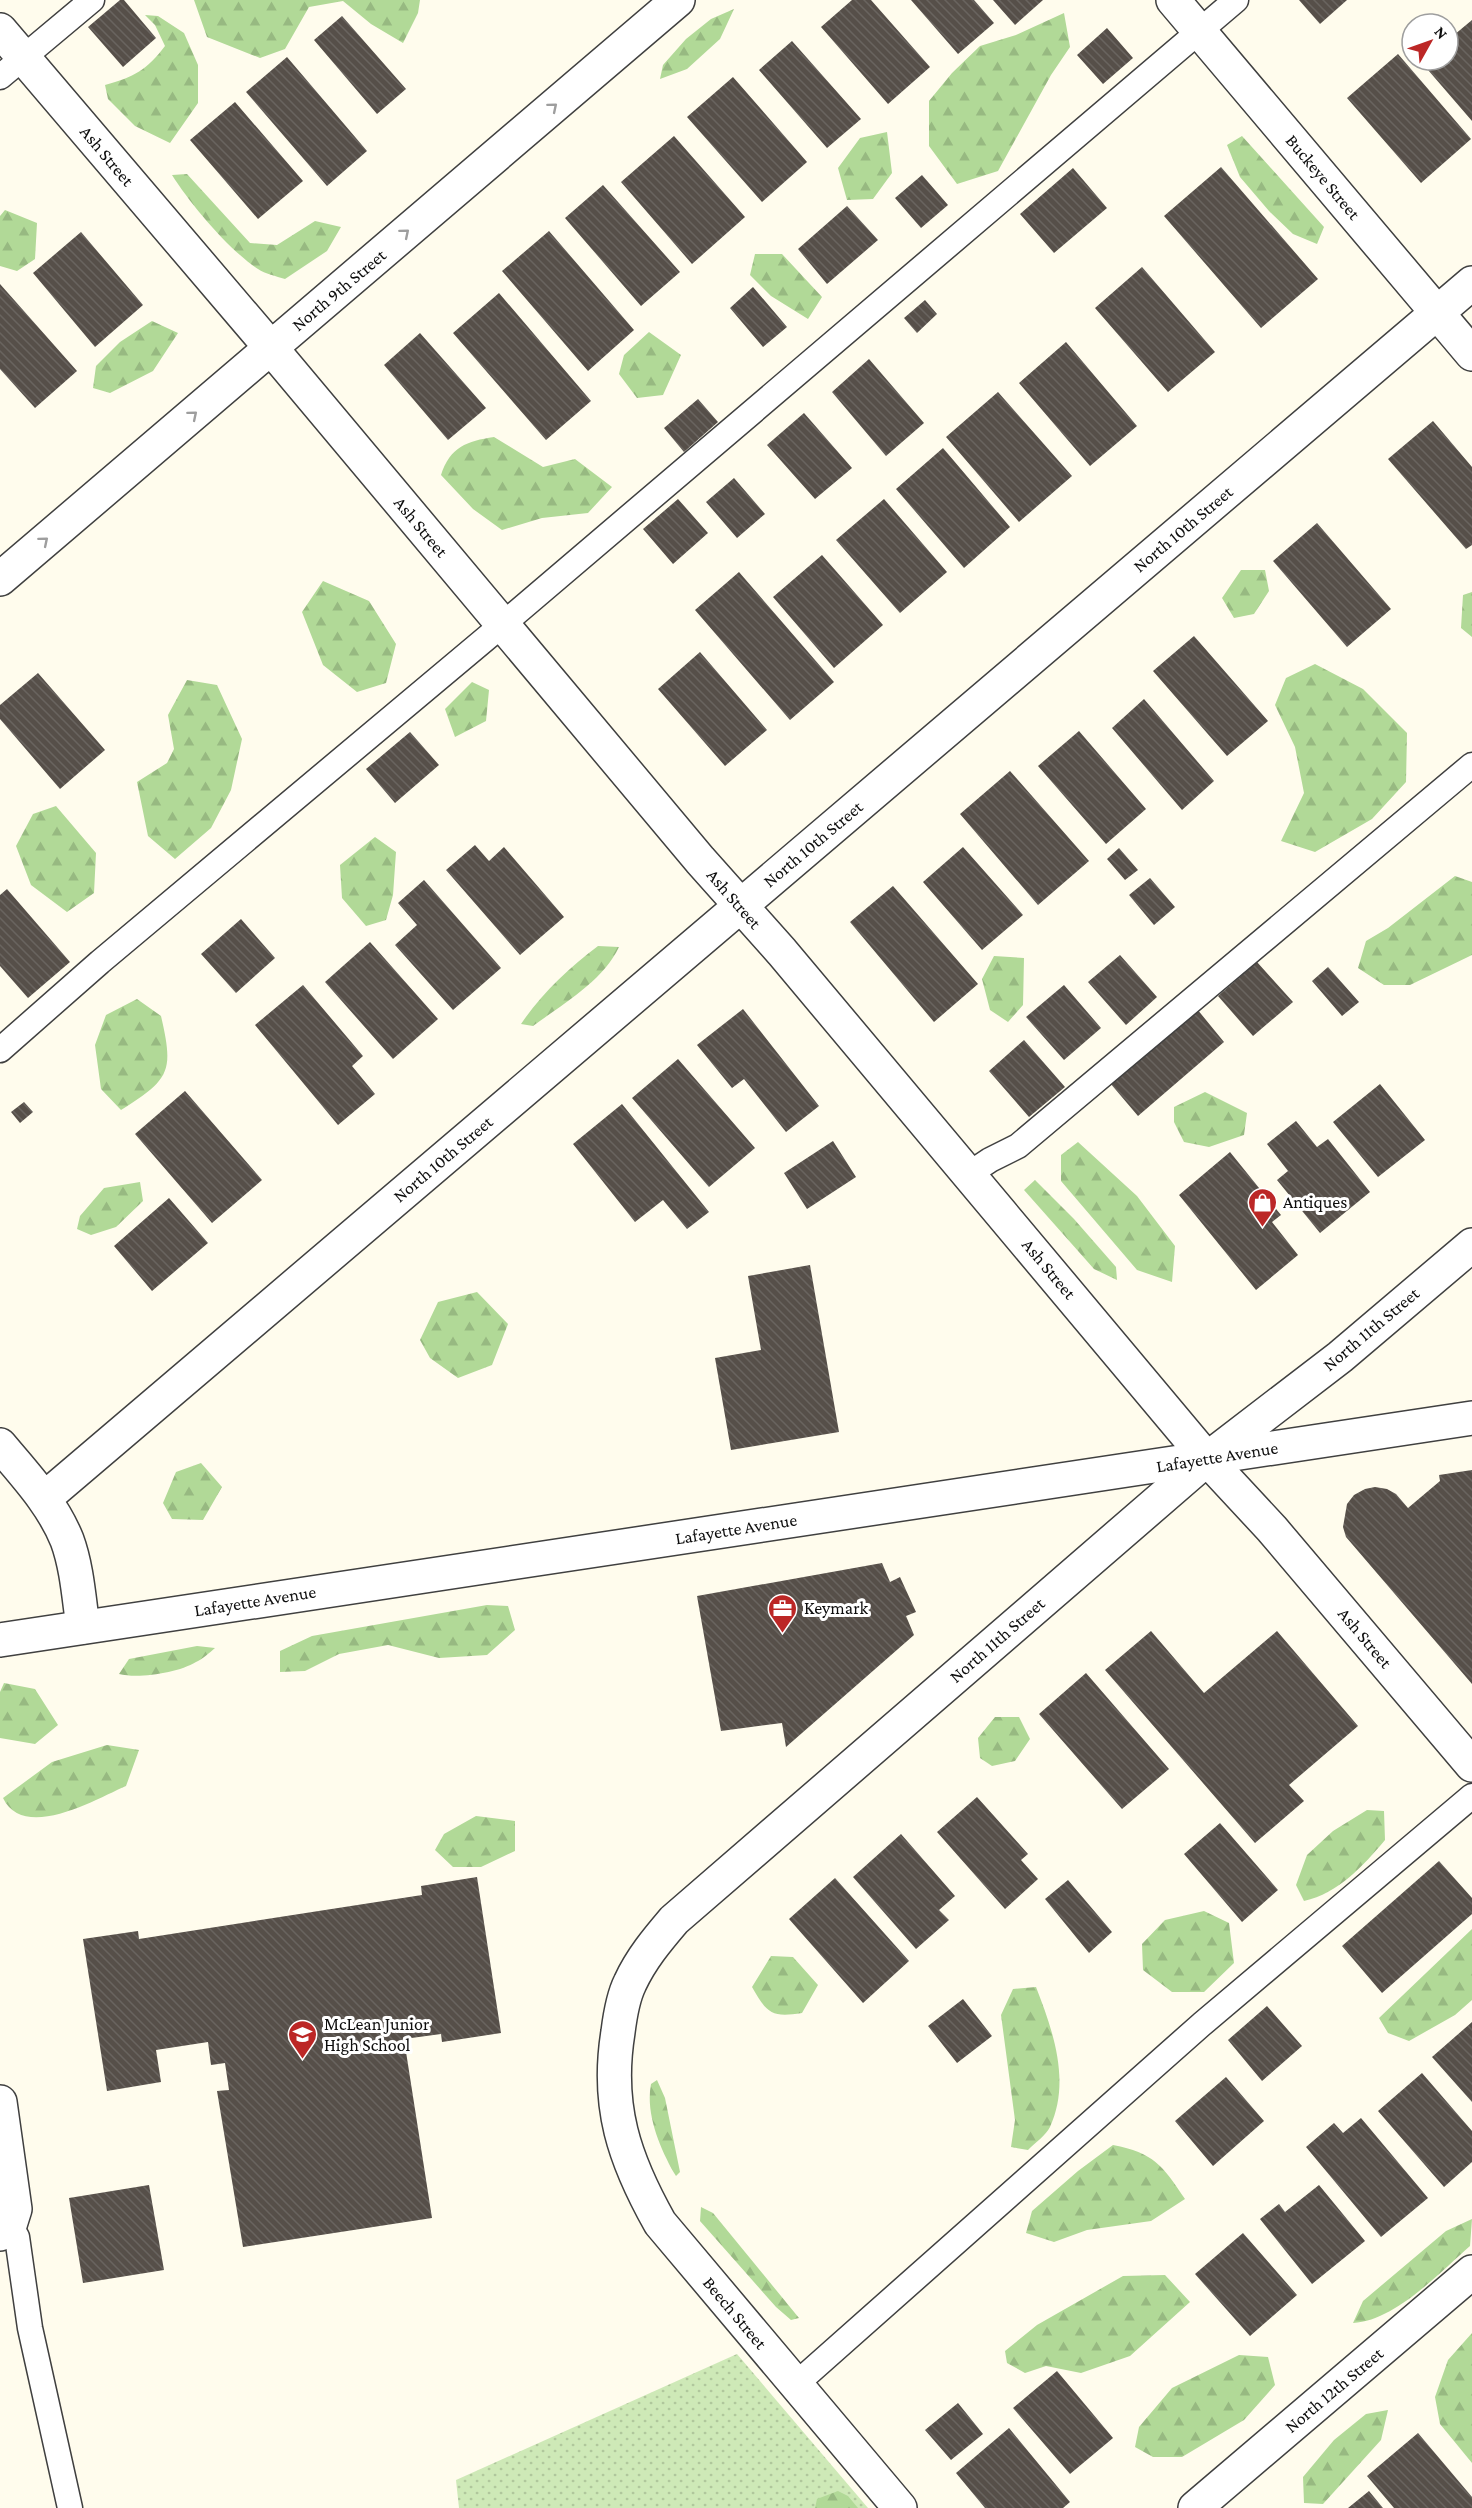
<svg xmlns="http://www.w3.org/2000/svg" width="1472" height="2508" font-family="'Crimson Pro',serif">
<style>
.grass{fill:url(#grass-dots)}
.forest{fill:url(#forest-firs)}
.building{fill:url(#building-back-hatch)}
.lines{fill:none;stroke-linecap:round;stroke-linejoin:round}
.service-casing{stroke:#404040;stroke-width:27}
.minor-casing{stroke:#404040;stroke-width:36}
.tertiary-casing{stroke:#404040;stroke-width:36}
.service{stroke:#fff;stroke-width:24}
.minor{stroke:#fff;stroke-width:33}
.tertiary{stroke:#fff;stroke-width:33}
.oneway{stroke:#9e9e9e}
.labels{text-anchor:middle;dominant-baseline:central;stroke-width:6;stroke-linejoin:round;paint-order:stroke}
.street-label{font-size:18px;fill:#0d0d0d;stroke:#fff}
.poi-label{font-size:18px;fill:#0d0d0d;stroke:#fff;text-anchor:start}
</style>
<defs>
<pattern id="grass-dots" width="8" height="8" patternUnits="userSpaceOnUse" patternTransform="scale(1.5)"><rect width="8" height="8" fill="#cee9b7"/><path d="M2 2h.1M6 6h.1" fill="none" stroke="#b0c79c" stroke-width="1.8" stroke-linecap="round"/></pattern>
<pattern id="forest-firs" width="22" height="20" patternUnits="userSpaceOnUse" patternTransform="scale(1.5)"><rect width="22" height="20" fill="#b1d997"/><path d="M5 1l3.5 6h-7zM16 11l3.5 6h-7z" fill="#97b981"/></pattern>
<pattern id="building-back-hatch" width="6" height="6" patternUnits="userSpaceOnUse" patternTransform="scale(1.5)"><rect width="6" height="6" fill="#564f49"/><path d="M-1 5l2 2M0 0l6 6M5-1l2 2" fill="none" stroke="#69645f"/></pattern>
</defs>
<rect width="100%" height="100%" fill="#fffced"/>
<!-- grass -->
<path class="grass" d="M737,2354L868,2508H459L456,2480Z"/>
<!-- forest -->
<path class="forest" d="M194,0H420L418,13L403,43L371,24L343,1L309,7L285,49L260,58L207,37Z
M734,9L720,39L687,69L660,79L663,65L686,39L711,19Z
M1064,13L1070,47L1051,75L998,171L957,184L929,146V101L952,73L980,46L1016,35Z
M145,15L158,16L184,33L198,65V103L170,143L135,126L108,99L105,85C134,77 147,70 165,46L155,25Z
M887,132L892,173L873,199L847,200L838,168L860,138Z
M1242,136L1324,227L1317,244L1293,234L1269,211L1240,177L1227,145Z
M187,174L250,243L277,245L315,221L341,227L327,251L285,279C276,276 265,274 258,269C229,250 191,205 172,175Z
M5,210L37,223L35,259L17,271L0,266V216Z
M755,254H782L822,297L808,319L771,296L750,275Z
M152,321L178,333L153,371L110,393L93,388L96,366L120,342Z
M649,332L681,355L663,395L637,398L619,374L624,355Z
M494,437L543,467L575,459L612,487L588,513L542,518L502,530L473,509L441,475C450,447 467,441 494,437Z
M1241,570H1265L1269,591L1254,614L1234,618L1222,598Z
M323,581L369,601L396,644L386,683L357,692L323,665L302,612Z
M1472,592V637L1461,628L1463,595Z
M1315,664L1363,689L1407,733L1406,782L1372,819L1315,852L1281,841L1304,793L1295,747L1275,705L1286,678Z
M187,680L217,685L242,739L231,790L211,828L175,859L148,836L137,782L167,763L174,749L168,715Z
M472,682L489,690L486,721L455,737L445,709Z
M56,806L96,853L94,893L67,912L31,885L16,846L33,814Z
M375,837L396,852L393,895L386,920L366,926L342,898L340,865Z
M1455,876L1472,882V955L1410,985H1384L1358,968L1366,941L1388,928Z
M598,946L619,947C603,981 563,1004 533,1026L521,1024C542,993 568,969 598,946Z
M994,956L1024,958L1023,1005L1008,1022L990,1010L982,979Z
M137,999L161,1016C174,1072 170,1079 121,1110L101,1089L95,1045L106,1015Z
M1205,1092L1247,1113L1244,1135L1209,1147L1184,1142L1174,1122V1107Z
M1078,1142L1137,1196L1175,1246L1172,1282L1137,1270L1061,1181V1155Z
M1035,1180L1074,1219L1116,1267L1117,1280L1094,1269L1024,1190Z
M140,1182L143,1201L116,1227L91,1235L77,1229L80,1216L104,1188Z
M477,1292L508,1324L492,1365L458,1378L430,1358L420,1340L438,1302Z
M201,1463L222,1487L203,1520L172,1519L163,1503L176,1472Z
M487,1605L508,1606L515,1630L487,1655L439,1658L388,1645L339,1654L305,1671L280,1672V1651L312,1636Z
M197,1646L215,1648C209,1653 203,1659 196,1662C178,1673 138,1679 119,1674L129,1659Z
M4,1683L35,1689L58,1725L35,1744L0,1738V1692Z
M995,1717H1019L1030,1739L1015,1761L992,1766L980,1758L978,1738Z
M107,1745L139,1750L126,1786C96,1799 24,1842 3,1798L52,1762Z
M1367,1810L1384,1811L1385,1840C1363,1866 1339,1893 1304,1901L1296,1885L1307,1855L1333,1831Z
M476,1816L515,1821V1851L481,1867H453L435,1850L444,1834Z
M1204,1911L1229,1923L1234,1963L1204,1992H1172L1143,1970L1142,1944L1165,1920Z
M1472,1929V2000L1455,2015L1409,2041L1388,2033L1379,2018Z
M771,1956L793,1957L818,1985L802,2013C771,2018 767,2013 752,1987Z
M1036,1987C1053,2031 1071,2081 1050,2127C1046,2135 1035,2143 1028,2150L1011,2147L1015,2120L1001,2015L1013,1989Z
M657,2080L665,2098L680,2172L676,2176C661,2151 645,2114 651,2084Z
M1113,2145C1154,2153 1162,2165 1185,2199L1151,2221L1087,2230L1054,2242L1026,2233L1032,2211L1078,2171Z
M701,2207L713,2213L799,2318L791,2320L776,2307L700,2221Z
M1472,2219L1470,2246C1440,2272 1395,2321 1353,2323L1363,2301L1446,2231Z
M1165,2275L1190,2302L1130,2356L1081,2373L1046,2366L1025,2373L1007,2363L1005,2351L1037,2325L1123,2276Z
M1472,2333V2463L1440,2424L1435,2397L1448,2360Z
M1239,2355L1268,2357L1275,2385L1244,2420L1182,2457H1153L1135,2447L1139,2427L1172,2388Z
M1388,2410L1381,2440L1323,2504L1304,2503L1303,2477L1334,2440L1366,2414Z
M838,2491L848,2496L858,2508H815L817,2499Z"/>
<!-- building -->
<path class="building" d="M120,0H124L156,38L123,67L88,27Z
M852,0H871L930,67L888,104L821,27Z
M911,0H974L994,23L958,54Z
M993,0H1043L1015,25Z
M1299,0H1347L1320,24Z
M342,16L406,89L377,114L314,40Z
M1472,20V121L1422,63L1425,60H1448V40Z
M1107,28L1133,58L1103,84L1077,55Z
M792,41L861,119L827,148L759,70Z
M1398,54L1471,139L1421,183L1347,98Z
M287,57L367,151L327,186L246,92Z
M733,77L807,162L762,202L687,117Z
M235,102L303,181L258,219L190,140Z
M674,136L745,217L692,264L621,182Z
M1221,167L1318,279L1261,328L1164,216Z
M1073,168L1107,208L1054,253L1020,214Z
M922,175L948,205L921,228L895,198Z
M603,185L680,272L641,306L565,218Z
M847,206L878,240L827,284L798,249Z
M549,231L634,330L588,371L502,271Z
M81,232L143,305L95,347L33,273Z
M1142,267L1215,352L1168,392L1095,308Z
M0,284L77,371L35,408L0,369Z
M753,287L787,327L763,347L730,308Z
M499,293L591,401L546,440L453,333Z
M925,300L937,314L917,333L904,318Z
M420,333L486,408L448,440L384,365Z
M1066,342L1137,426L1090,466L1019,383Z
M869,359L924,423L886,456L832,392Z
M998,392L1072,476L1019,522L946,437Z
M698,399L718,422L684,452L664,428Z
M804,413L852,468L815,499L767,445Z
M1433,421L1472,467V545L1466,549L1388,459Z
M943,448L1010,527L964,568L896,489Z
M734,478L765,514L737,538L706,502Z
M678,499L708,533L673,564L643,529Z
M884,499L947,572L900,613L836,540Z
M1317,523L1391,609L1347,647L1273,561Z
M822,555L883,625L834,668L773,597Z
M739,572L834,682L790,720L695,610Z
M1194,636L1268,721L1227,756L1153,671Z
M700,652L767,730L725,766L658,689Z
M38,673L105,750L60,789L0,719V705Z
M1144,699L1214,781L1182,810L1112,728Z
M1079,731L1146,809L1106,844L1038,766Z
M410,732L439,765L395,803L366,769Z
M1010,771L1089,861L1038,905L960,814Z
M475,845L489,861L504,847L564,917L520,955L446,870Z
M963,847L1023,915L982,950L923,882Z
M1119,848L1138,870L1125,880L1107,859Z
M1150,878L1175,907L1154,925L1129,895Z
M424,880L501,968L453,1010L395,945L417,925L398,903Z
M893,886L978,984L934,1022L850,922Z
M7,889L70,962L28,998L0,966V895Z
M241,919L275,958L236,993L201,954Z
M370,942L438,1019L393,1059L325,982Z
M1120,955L1157,997L1126,1025L1088,982Z
M1257,962L1293,1002L1253,1036L1218,996Z
M1328,967L1359,1002L1342,1016L1312,981Z
M303,985L363,1056L352,1066L375,1094L338,1125L255,1025Z
M1064,985L1101,1028L1064,1060L1026,1017Z
M743,1009L819,1106L786,1132L744,1079L732,1088L697,1045Z
M1197,1009L1224,1042L1138,1116L1110,1083Z
M1024,1040L1065,1087L1029,1117L989,1071Z
M678,1059L755,1148L709,1187L632,1098Z
M1380,1084L1425,1140L1378,1177L1333,1122Z
M185,1091L262,1180L212,1223L135,1134Z
M24,1102L33,1112L20,1123L11,1112Z
M622,1104L709,1212L687,1229L663,1200L635,1222L573,1144Z
M1296,1121L1317,1147L1328,1139L1370,1192L1320,1233L1277,1180L1288,1171L1267,1144Z
M833,1141L856,1177L807,1209L784,1173Z
M1230,1152L1281,1215L1272,1222L1298,1255L1256,1290L1179,1195Z
M169,1198L208,1243L152,1291L114,1246Z
M810,1265L839,1432L731,1450L715,1358L761,1350L748,1276Z
M1472,1470V1684L1346,1537L1343,1527L1347,1504L1354,1495L1365,1489L1375,1487L1387,1489L1396,1494L1408,1508L1440,1481L1439,1475Z
M882,1563L890,1582L900,1577L916,1612L906,1616L914,1635L786,1747L782,1723L721,1731L697,1596Z
M1151,1631L1204,1693L1277,1631L1358,1726L1289,1785L1304,1801L1255,1843L1105,1670Z
M1086,1673L1169,1769L1122,1809L1039,1714Z
M977,1797L1028,1854L1021,1860L1038,1879L1005,1909L937,1832Z
M1220,1823L1278,1890L1242,1922L1184,1854Z
M901,1834L955,1896L939,1910L949,1920L916,1949L853,1877Z
M1439,1861L1472,1898V1914L1382,1993L1342,1946Z
M477,1877L501,2033L442,2042L441,2034L404,2039L432,2218L243,2247L217,2091L229,2090L225,2063L211,2065L208,2042L156,2050L161,2082L107,2091L83,1939L138,1931L139,1939L422,1895L421,1886Z
M835,1878L909,1961L863,2003L789,1919Z
M1068,1880L1112,1932L1089,1953L1045,1899Z
M963,1999L992,2036L957,2063L928,2026Z
M1267,2006L1302,2046L1262,2081L1228,2040Z
M1472,2022V2102L1432,2057Z
M1422,2073L1472,2131V2162L1444,2187L1378,2111Z
M1226,2077L1264,2121L1213,2166L1175,2121Z
M1361,2118L1428,2198L1381,2237L1306,2147L1334,2123L1343,2133Z
M149,2185L164,2270L83,2283L69,2198Z
M1319,2185L1365,2241L1312,2284L1260,2219L1279,2204L1285,2212Z
M1243,2233L1297,2295L1250,2336L1195,2274Z
M1057,2371L1113,2438L1070,2474L1013,2408Z
M958,2403L983,2434L951,2460L925,2430Z
M1009,2428L1070,2502L1063,2508H985L956,2473Z
M1418,2433L1472,2497V2508H1394L1367,2476Z
M1369,2491L1383,2508H1348Z"/>
<g class="lines">
<defs>
<path id="service" d="M0,77L92,0
M0,1050L100,962L502,625L1236,0
M969,1174L990,1160L1018,1146L1472,765
M10,2225L17,2237L30,2328L70,2508
M795,2385L1202,2024L1472,1796"/>
<path id="minor" d="M1173,0L1472,354
M0,30L271,348L700,860L782,952L1207,1459L1272,1529L1472,1765
M0,579L678,0
M0,1445C25,1475 52,1503 67,1540C77,1567 79,1599 83,1627
M45,1498L1472,283
M0,2102L15,2209L10,2225L0,2234
M900,2508L660,2223C624,2159 606,2106 618,2032C620,2016 623,1997 630,1983C641,1959 657,1940 674,1920L1207,1459L1340,1357L1472,1245
M1195,2508L1472,2272"/>
<path id="tertiary" d="M0,1640L1472,1418"/>
</defs>
<!-- service casing -->
<use href="#service" class="service-casing"/>
<!-- minor casing -->
<use href="#minor" class="minor-casing"/>
<!-- tertiary casing -->
<use href="#tertiary" class="tertiary-casing"/>
<!-- service -->
<use href="#service" class="service"/>
<!-- minor -->
<use href="#minor" class="minor"/>
<!-- tertiary -->
<use href="#tertiary" class="tertiary"/>
</g>
<!-- one-way arrows -->
<defs><path id="oneway-chevron" d="M-2-3.5L2.5 0L-2 3.5" fill="none" stroke-width="1.6" stroke-linecap="round" stroke-linejoin="round" transform="scale(1.5)"/></defs>
<g class="oneway">
<use href="#oneway-chevron" transform="translate(553 107) rotate(-40)"/>
<use href="#oneway-chevron" transform="translate(405 233) rotate(-40)"/>
<use href="#oneway-chevron" transform="translate(193 415) rotate(-40)"/>
<use href="#oneway-chevron" transform="translate(44 541) rotate(-40)"/>
</g>
<!-- icons -->
<defs>
<symbol id="shop-pin" viewBox="-11 -11 22 30"><path d="M0 17L-7.5 6A9.5 9.5 0 1 1 7.5 6Z" fill="#bc2726" stroke="#fff"/><path d="M-5-2.5h2.3a2.7 3.5 0 0 1 5.4 0H5L5.5 6h-11ZM-1.5-2.5h3a1.5 2.3 0 0 0-3 0Z" fill="#fff"/></symbol>
<symbol id="office-pin" viewBox="-11 -11 22 30"><path d="M0 17L-7.5 6A9.5 9.5 0 1 1 7.5 6Z" fill="#bc2726" stroke="#fff"/><path d="M-6-3h4V-5.5h4V-3h4V5H-6ZM-1-4.5V-3h2v-1.5ZM-6 0V1H6V0Z" fill="#fff"/></symbol>
<symbol id="school-pin" viewBox="-11 -11 22 30"><path d="M0 17L-7.5 6A9.5 9.5 0 1 1 7.5 6Z" fill="#bc2726" stroke="#fff"/><path d="M0-5L7-2L0 1L-7-2ZM-4 1L0 2.5L4 1V4Q0 6-4 4Z" fill="#fff"/></symbol>
</defs>
<g fill-rule="evenodd">
<use href="#shop-pin" x="1246" y="1186" width="33" height="45"/>
<use href="#office-pin" x="766" y="1592" width="33" height="45"/>
<use href="#school-pin" x="286" y="2018" width="33" height="45"/>
</g>
<g class="labels">
<!-- street labels -->
<g class="street-label">
<text transform="translate(107 156) rotate(50)">Ash Street</text>
<text transform="translate(1323 177) rotate(50)">Buckeye Street</text>
<text transform="translate(339 290) rotate(-40)">North 9th Street</text>
<text transform="translate(421 527) rotate(50)">Ash Street</text>
<text transform="translate(1183 529) rotate(-40)">North 10th Street</text>
<text transform="translate(813 844) rotate(-40)">North 10th Street</text>
<text transform="translate(734 899) rotate(49)">Ash Street</text>
<text transform="translate(443 1159) rotate(-40)">North 10th Street</text>
<text transform="translate(1049 1269) rotate(50)">Ash Street</text>
<text transform="translate(1371 1329) rotate(-40)">North 11th Street</text>
<text transform="translate(1217 1457) rotate(-9)">Lafayette Avenue</text>
<text transform="translate(736 1529) rotate(-9)">Lafayette Avenue</text>
<text transform="translate(255 1601) rotate(-9)">Lafayette Avenue</text>
<text transform="translate(1365 1638) rotate(50)">Ash Street</text>
<text transform="translate(997 1640) rotate(-41)">North 11th Street</text>
<text transform="translate(735 2313) rotate(50)">Beech Street</text>
<text transform="translate(1334 2390) rotate(-40)">North 12th Street</text>
</g>
<!-- poi labels -->
<g class="poi-label">
<text x="1283" y="1202">Antiques</text>
<text x="804" y="1608">Keymark</text>
<text x="324" y="2024">McLean Junior<tspan x="324" dy="21">High School</tspan></text>
</g>
</g>
<!-- north arrow -->
<g transform="translate(1430 42) rotate(50)"><circle r="28" fill="#ffffff" stroke="#9e9e9e" stroke-width="1.5"/>
<path d="M0-4.5L10 22L0 15L-10 22Z" fill="#bc2726"/>
<text y="-9" font-size="16" font-weight="bold" text-anchor="middle" fill="#0d0d0d">N</text>
</g>
</svg>
